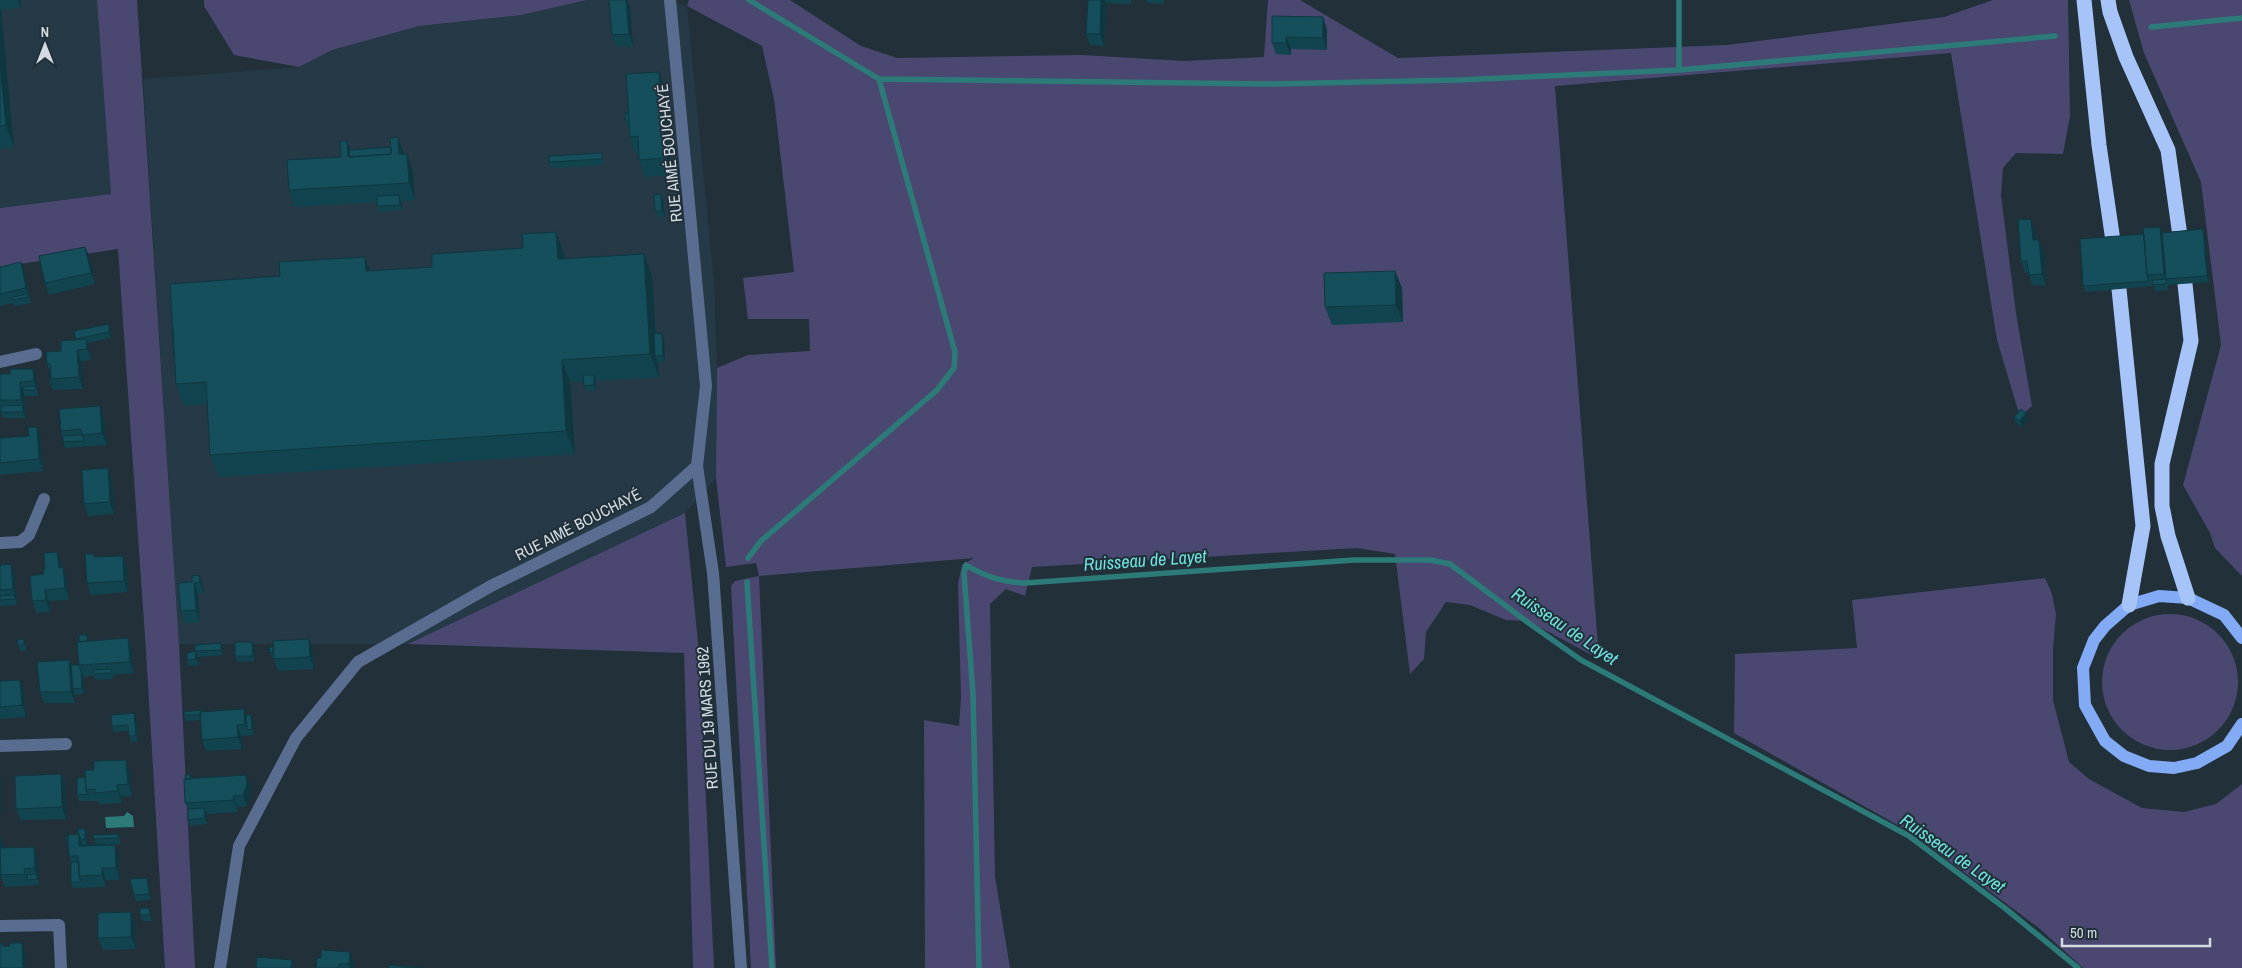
<svg xmlns="http://www.w3.org/2000/svg" width="2242" height="968" font-family="'Archivo Narrow',sans-serif">
<style>
.built{fill:#253947}
.green{fill:#4a4871}
.water{fill:#2c7b79}
.lines{fill:none;stroke-linecap:round;stroke-linejoin:round}
.stream{stroke:#2c7b79;stroke-width:5.5}
.minor{stroke:#596d90;stroke-width:12}
.major{stroke:#83aaf4;stroke-width:12}
.highway{stroke:#a7c4f9;stroke-width:15}
.wall{fill:#12444f}
.shaded-wall{fill:#0f3740}
.building{fill:#154f5c;stroke:#0f3740}
.labels{text-anchor:middle;dominant-baseline:central;stroke-width:4;stroke-linejoin:round;paint-order:stroke}
.street-label{font-size:16px;fill:#d3dbe2;stroke:#213039}
.water-label{font-size:18px;font-style:italic;fill:#6ee3df;stroke:#213039}
</style>
<rect width="100%" height="100%" fill="#213039"/>
<!-- built -->
<path class="built" d="M0,0H97L111,194L0,208Z
M587,0H663L687,6L714,282L717,368L716,478L685,513L408,644H179L143,79L299,67L332,50L419,26L521,15Z"/>
<!-- green -->
<path class="green" d="M97,0H137L179,644L195,968H165L146,651L118,249L0,267V208L111,194Z
M204,0H587L521,15L419,26L332,50L299,67L234,55L204,6Z
M689,0H790L861,46L897,58L1082,55L1184,61L1264,57L1268,0H1300L1398,58L1727,45L1944,17L1993,0H2068L2070,116L2063,154L2016,153L2003,168L2001,196L2016,313L2032,406L2020,417L1997,340L1951,53L1555,86L1599,659L1528,621L1506,620L1470,605L1446,602L1426,632L1424,659L1410,674L1395,554L1357,548L1032,567L1025,596L1006,589L990,604L995,876L1010,968H925L924,720L959,726L961,697L958,584L962,565L974,558L759,576L776,968H751L731,586L735,581L759,576L756,563L726,567L716,478L717,368L748,355L810,351L809,319H748L743,278L794,272L774,99L762,46L687,6Z
M2129,0H2242V576L2215,548L2210,533L2183,485L2221,345L2201,182L2144,53Z
M685,513L699,652L714,968H693L684,653L408,644Z
M2045,578L2052,594L2056,614L2053,649V700L2069,762L2089,779L2142,808L2184,812L2216,804L2242,784V968H2083L2039,928L1910,832L1734,733L1735,654L1857,648L1852,600Z
M2102 682a68 68 0 1 1 136 0a68 68 0 1 1-136 0Z"/>
<!-- water -->
<path class="water" d="M127,812L133,816L134,827L106,828L105,817L124,816Z"/>
<g class="lines">
<!-- stream -->
<path class="stream" d="M749,0L879,79
M1679,0V70
M2151,27L2242,18
M879,79L1266,84L1458,80L1679,70L2055,36
M748,558L761,541L937,390L954,368L955,352L879,79
M747,582L772,968
M979,968L973,694L964,573L966,565C986,577 1002,582 1025,583L1354,560H1431L1450,564L1530,624L1581,660L1909,836L2006,909L2078,968"/>
<!-- minor -->
<path class="minor" d="M0,362L36,354
M697,466L713,573L741,968
M0,543L20,542L29,535L44,499
M0,746L66,744
M0,926L59,925L61,968
M220,968L239,846L296,738L358,662L491,586L651,507L697,466L706,386L670,0"/>
<!-- major -->
<path class="major" d="M2242,638L2224,615L2188,598L2159,596L2129,605L2105,626L2094,640L2083,668L2085,705L2105,741L2124,756L2149,766L2174,768L2197,763L2227,746L2242,724"/>
<!-- highway -->
<path class="highway" d="M2084,0L2099,145L2113,241
M2108,0L2110,12L2126,57L2168,150L2180,236
M2185,284L2191,341L2162,464V506L2168,536L2188,598
M2119,289L2143,526L2129,605"/>
</g>
<!-- wall -->
<path class="wall" d="M0,0H21V8L1,10L14,148L0,149Z
M1088,0H1131V4L1106,3L1104,46L1090,45L1086,34Z
M1146,0H1164V4L1147,3Z
M630,7L633,46L616,47L612,35Z
M1272,16L1327,29V50L1291,49V55L1276,54L1272,43Z
M665,89L672,175L645,177L639,160V154H636L630,137L629,128H628L626,122L628,113Z
M398,137L404,154L413,171L415,200L401,201L402,210L379,212L377,206V202L295,207L289,190L341,157L347,141L350,150L391,147Z
M602,153L604,159V165L552,168L549,162Z
M663,200L665,216L658,217L655,211Z
M2203,229L2205,235L2209,282L2168,285V290L2155,291L2154,286L2086,292L2083,286L2144,234Z
M2035,231L2036,240L2044,251L2046,285L2033,286L2028,272L2025,273L2021,261Z
M85,247L90,258L95,284L49,295L45,283Z
M564,254V259L652,276L656,333L664,339L665,362H658L659,377L596,381V391H586L584,382H570L575,454L219,477L210,455L207,404L184,406L176,384L174,357L370,271L432,267Z
M0,267L25,274L31,303L14,306L13,303L0,306Z
M1395,271L1402,288L1403,322L1332,325L1325,307Z
M111,330V338L87,343L90,351L91,360L81,361L83,389L53,390L50,385L49,370L47,364L61,351L76,340L74,331Z
M0,374L37,381L38,396H25L26,418H3L0,411Z
M2026,413L2028,419L2022,427L2016,423L2014,417Z
M104,418L107,445L65,448L61,431Z
M0,438H41L43,471L0,475Z
M108,468L112,480L114,514L88,516L84,504Z
M57,552L62,564V567L67,579L69,600L49,601L50,612L36,613L32,601L45,569Z
M95,557L127,567L128,592L91,595L87,583Z
M11,564L15,576L17,605L0,606V565Z
M199,575L203,586L204,594H198L200,622L185,623L181,611L192,582Z
M128,638L132,650L134,673L113,675V679L96,680L94,676L83,677L84,694L75,695V703H44L40,692L71,665H79L89,641Z
M252,642L255,648V661L238,662L235,656Z
M221,643L223,649V655L198,657L199,665L189,666L187,660L195,651Z
M18,645H26V651H20Z
M313,651L314,669L278,671L273,658H272L270,653Z
M20,680L24,691L26,717L0,719V681Z
M202,710L203,712L251,715L253,721L254,735L241,736L242,749L206,751L202,740L201,720L186,721L184,715Z
M137,719L138,741L131,742L129,736L128,731L114,732L112,726Z
M126,760L130,772L132,796L121,797L122,803L99,804L98,801H79L77,795L85,777L94,770Z
M190,774L192,779L251,786V797L247,806L238,807V812L206,814L207,824L190,826L188,820V809L185,803L186,779Z
M62,775L65,781L66,819L20,820L16,809Z
M85,829L87,835V845L96,844L94,839L118,834L120,840V844L106,845L119,856L120,880H106V887L73,888L71,882V862L69,856L68,846L66,840L78,834Z
M0,837L5,848L38,859L39,885L5,887L0,874Z
M147,878L149,884L151,900L136,901L134,895Z
M149,908L151,914L152,921H143L140,915Z
M131,912L135,923L136,949L103,950L98,938Z
M350,952L354,963V968H316L321,958Z"/>
<!-- shaded-wall -->
<path class="shaded-wall" d="M18,0H21V8Z
M626,0H627L630,7L633,46L629,34Z
M1101,0H1105L1106,3L1104,46L1100,34Z
M0,8L1,10L14,148L6,125L0,63Z
M1323,17L1327,29V50L1323,38Z
M1286,37L1291,49V55L1286,43Z
M659,72L665,89L672,175L665,158Z
M398,137L404,154H399Z
M347,141L353,158L348,157Z
M407,154L413,171L415,200L409,183Z
M661,194L663,200L665,216L662,211Z
M399,195L401,201L402,210L400,205Z
M2031,219L2035,231L2037,252L2033,240Z
M2160,227L2164,238L2166,279L2164,274Z
M2203,229L2205,235L2209,282L2207,276Z
M556,232L564,254L566,282L558,259Z
M2039,240L2044,251L2046,285L2042,274Z
M85,247L90,258L95,284L91,273Z
M644,254L652,276L657,356H655L658,362L659,377L650,354Z
M365,257L373,279L366,271Z
M21,262L25,274L30,300L26,288Z
M1395,271L1402,288L1403,322L1396,305Z
M109,324L111,330V338L109,332Z
M662,333L664,339L665,362L663,356Z
M86,339L90,351L91,360L87,349Z
M77,350L81,361L83,389L79,377Z
M562,360L570,382L575,454L566,431Z
M33,369L37,381L38,392L34,381Z
M594,375L596,381V391L594,385Z
M20,382L25,396V411L21,400Z
M23,405L25,411L26,418L23,412Z
M100,406L104,418L107,445L102,433Z
M2026,413L2028,419L2022,427L2020,421Z
M37,427L41,438L43,471L39,459Z
M108,468L112,480L114,514L110,502Z
M57,552L62,564L63,579L59,568Z
M123,556L127,567L128,592L124,581Z
M11,564L15,576L17,605L13,589Z
M63,567L67,579L69,600L65,588Z
M199,575L203,586L204,594L200,582Z
M194,583L198,594L200,622L196,610Z
M45,590L49,601L50,612L46,600Z
M128,638L132,650L134,673L130,662Z
M309,639L313,651L314,669L310,657Z
M252,642L255,648V661L253,656Z
M221,643L223,649V655L221,650Z
M195,651L198,657L199,665L196,659Z
M69,660L73,671V689L75,695V703L71,692Z
M81,672L83,677L84,694L82,688Z
M20,680L24,691L26,717L22,705Z
M244,709L248,721L247,730L245,724Z
M134,713L137,719L138,741L136,736Z
M251,715L253,721L254,735L252,729Z
M237,725L241,736L242,749L238,737Z
M126,760L130,772L132,796L128,784Z
M61,774L66,786V819L62,807Z
M246,775L251,786V797L247,806L243,795Z
M0,777L1,780V815L0,812Z
M117,785L121,797L122,803L118,791Z
M233,796L238,807V812L234,800Z
M204,808L207,814V824L205,818Z
M85,829L87,835V845L85,839Z
M79,834L83,846H79Z
M0,837L5,848H1Z
M115,845L119,856L120,880L116,868Z
M34,847L38,859L39,885L35,868Z
M102,868L106,880V887L102,875Z
M147,878L149,884L151,900L149,894Z
M149,908L151,914L152,921L150,915Z
M131,912L135,923L136,949L131,937Z
M22,943L26,954V968H23Z
M350,952L354,963V968H350L349,964Z
M292,960L294,968H291Z"/>
<!-- building -->
<path class="building" d="M609,0H626L629,34L612,35Z
M1088,0H1101L1100,34H1086Z
M1272,16L1323,17V38L1286,37V43H1272Z
M0,63L6,125L0,126Z
M659,72L665,158L639,160L638,136L630,137L626,74Z
M625,113H628L629,122H626Z
M398,137L399,154H407L409,183L289,190L287,160L341,157L340,141H347L348,157L391,154L390,138Z
M391,147V154L350,157L349,150Z
M602,153V159L549,162V156Z
M661,194L662,211H655L654,195Z
M399,195L400,205L377,206V196Z
M2031,219L2033,240H2039L2042,274L2029,275L2027,261H2021L2018,220Z
M2160,227L2164,274L2147,275L2143,228Z
M2203,229L2207,276L2166,279L2162,233Z
M556,232L558,259L644,254L650,354L562,360L566,431L210,455L206,382L176,384L170,284L280,276L279,262L365,257L366,271L432,267V254L523,248L522,234Z
M2144,234L2147,275L2149,281L2083,286L2080,239Z
M85,247L91,273L45,283L39,256Z
M21,262L26,288L0,294V267Z
M1395,271L1396,305L1325,307L1324,273Z
M2166,279V284L2153,285V280Z
M28,294L29,297L12,300V297Z
M109,324V332L76,339L74,331Z
M172,329H173L174,357Z
M662,333L663,356H655L654,334Z
M86,339L87,349L77,350L79,377L51,379L50,364H47L46,352L61,351V341Z
M10,369H33L34,381L20,382L21,400H0V374H10Z
M49,370H50L51,379L53,385H50Z
M583,375H594V385L584,386Z
M36,386V390H23V387Z
M23,405V412H1V406Z
M100,406L102,433L82,435L81,429L61,431L59,409Z
M2021,409L2026,413L2020,421L2014,417Z
M28,427H37L39,459L0,463V438L29,436Z
M82,435L84,441L63,442V436Z
M108,468L110,502L84,504L82,470Z
M57,552L59,568L63,567L65,588L45,590L46,600L32,601L30,576L44,574L43,569H45L44,553Z
M85,554H94V557L123,556L124,581L87,583Z
M11,564L13,589L0,590V565Z
M199,575L200,582L194,583L196,610L181,611L178,583L192,582V576Z
M15,595V599L0,600V596Z
M79,635H87V641L79,642Z
M128,638L130,662L79,665L77,642Z
M24,639V645H18L17,640Z
M309,639L310,657L274,659L273,641Z
M235,642H252L253,656H235Z
M221,643V650L195,651L196,659L187,660V653L195,651V645Z
M269,647H273V652L270,653Z
M69,660L71,692H40L37,662Z
M71,665H79L81,672L82,688L73,689Z
M111,669V673L94,674L93,670Z
M20,680L22,705L0,707V681Z
M244,709L245,724L237,725L238,737L202,740L200,712Z
M202,710V712H200L201,715H184V712Z
M134,713L136,736H129L128,725L112,726L111,715Z
M246,715H251L252,729L247,730Z
M126,760L128,784L117,785L118,791L95,793V789L86,790L85,770H94V761Z
M61,774L62,807L16,809L15,776Z
M190,774V779H186L185,775Z
M246,775L247,785L243,795L233,796L234,800L185,803L184,779Z
M85,777L86,790L88,794L77,795V778Z
M204,808L205,818L188,820V809Z
M78,829H85V839L81,840L79,834H78Z
M79,834V846L115,845L116,868H102V875L79,876L78,856H69L68,835Z
M118,834V838L94,839L93,835Z
M66,835H68V840H66Z
M0,837L1,848L34,847L35,868L24,869L25,874L1,875Z
M106,844V845L81,846V845Z
M71,862H79V876L81,882H71Z
M37,874V879L27,880V875Z
M147,878L149,894L134,895L130,879Z
M140,908H149L150,915H140Z
M131,912V937L98,938V913Z
M0,943H2V946H10L9,943H22L23,968H0Z
M321,950L350,952L349,964H339V968H316L317,958H321Z
M257,957L292,960L291,968H256Z
M389,965L424,968H389Z"/>
<g class="labels">
<!-- street labels -->
<g class="street-label">
<text transform="translate(669 153) rotate(-96)">RUE AIMÉ BOUCHAYÉ</text>
<text transform="translate(578 524) rotate(-27)">RUE AIMÉ BOUCHAYÉ</text>
<text transform="translate(707 718) rotate(-94)">RUE DU 19 MARS 1962</text>
</g>
<!-- water labels -->
<g class="water-label">
<text transform="translate(1145 560) rotate(-4)">Ruisseau de Layet</text>
<text transform="translate(1565 626) rotate(34)">Ruisseau de Layet</text>
<text transform="translate(1953 853) rotate(35)">Ruisseau de Layet</text>
</g>
</g>
<!-- north arrow -->
<g transform="translate(45 45)" stroke="#213039" stroke-width="4" paint-order="stroke">
<path d="M0-4L9 19L0 12L-9 19Z" fill="#d3dbe2"/>
<text y="-8" font-size="14" font-weight="bold" text-anchor="middle" fill="#d3dbe2">N</text>
</g>
<!-- scale -->
<path d="M2062 938v8h148v-8" fill="none" stroke="#d3dbe2" stroke-width="2.5"/>
<text x="2070" y="938" font-size="15" fill="#d3dbe2" stroke="#213039" stroke-width="4" paint-order="stroke">50 m</text>
</svg>
